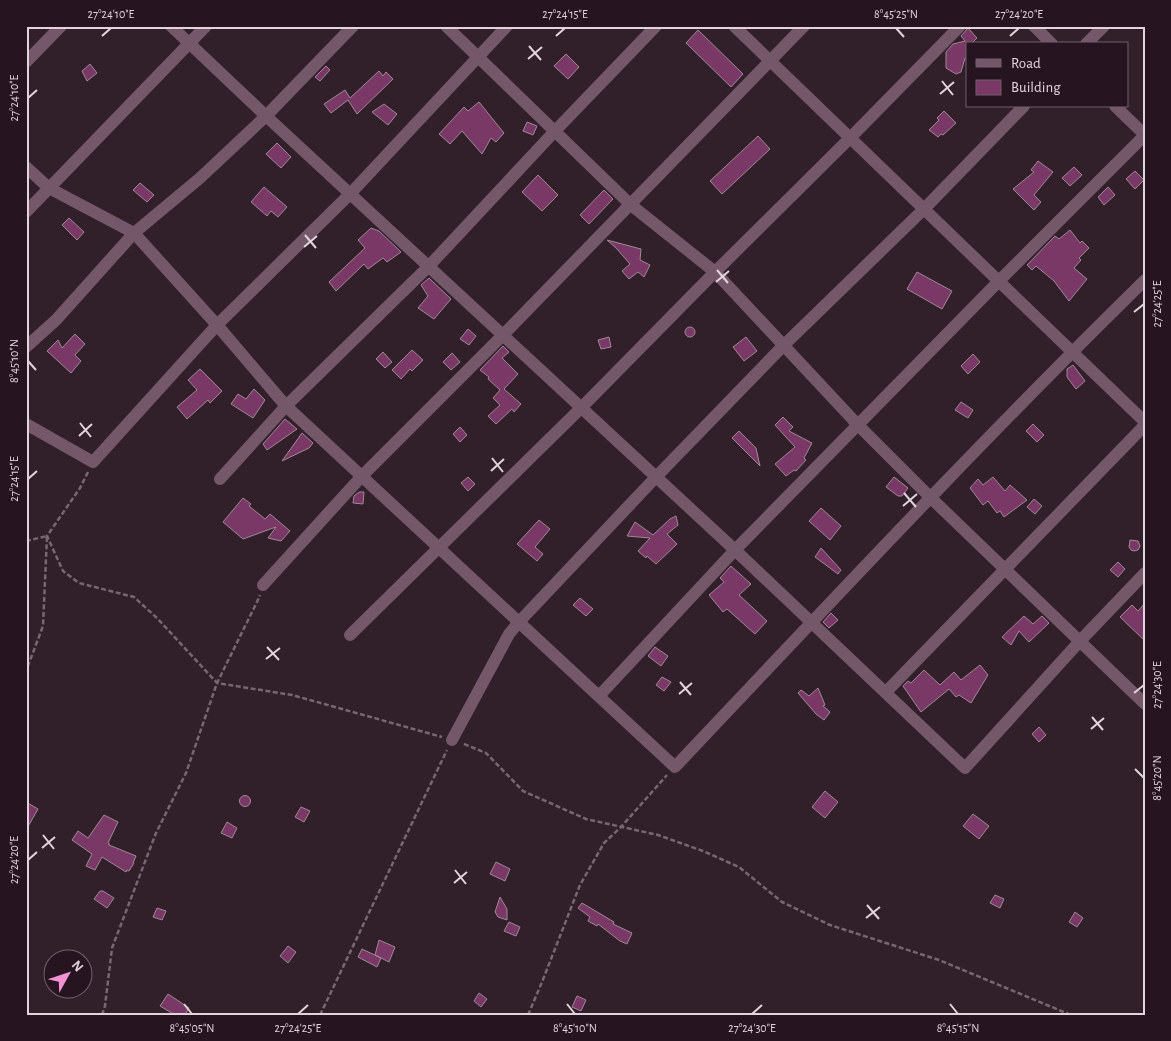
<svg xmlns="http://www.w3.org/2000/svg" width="1171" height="1041" font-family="'Alegreya Sans',sans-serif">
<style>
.building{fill:#793865;stroke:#a08997}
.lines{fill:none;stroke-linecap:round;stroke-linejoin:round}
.path{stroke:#776771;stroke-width:2.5;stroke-dasharray:5 2.5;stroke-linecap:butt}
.street{stroke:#75576a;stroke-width:12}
.ticks{fill:none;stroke:#e1d4dc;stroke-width:2}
.neatline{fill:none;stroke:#e1d4dc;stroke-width:2}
.ticks-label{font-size:12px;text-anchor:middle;fill:#e1d4dc}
</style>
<rect width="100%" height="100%" fill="#311f2a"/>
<!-- building -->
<path class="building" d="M968,28L977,38L971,44L967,42V60L965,58L961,72L956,74L946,68V52L953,44L965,41L961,36Z
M698,30L743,74L731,87L686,43Z
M566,54L579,67L568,79L554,66Z
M90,64L97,73L87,81L82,71Z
M326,66L330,70L320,81L315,77Z
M379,71L383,76L386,72L393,79L357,114L348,100L331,113L324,104L345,90L350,98Z
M479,102L504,133L496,142L491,138L482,154L462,131L450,144L439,134L464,107L468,111Z
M384,104L397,114L388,125L372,112Z
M944,111L956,123L943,135L941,134L938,137L929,130L939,120L937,118Z
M527,122L537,126L533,135L523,131Z
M758,136L770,149L722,194L710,181Z
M277,143L291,157L281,168L266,154Z
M1038,161L1053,172L1034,195L1041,202L1034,210L1013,189L1034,172L1031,170Z
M1074,167L1082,175L1070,186L1062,178Z
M1135,171L1144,180L1135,189L1126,179Z
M538,175L558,195L542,211L522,192Z
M140,183L154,195L147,202L133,190Z
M264,187L287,207L278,217L271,211L267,216L251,202Z
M1108,187L1115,195L1104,205L1098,197Z
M604,190L613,199L589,224L580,215Z
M69,218L84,232L77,240L62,225Z
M371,228L379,231L401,252L387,262L383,258L368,269L364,264L336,291L329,282L365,248L358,240Z
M1070,230L1080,243L1082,241L1089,248L1079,258L1081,260L1074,268L1087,279L1069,301L1054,281L1036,266L1032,270L1027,265L1055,236L1059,239Z
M607,240L641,249L640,260L650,265L644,277L638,272L629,279L622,271L630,264L616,248Z
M917,272L952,291L942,309L907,289Z
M429,278L451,299L434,319L418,308L428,296L421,285Z
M685 332a5 5 0 1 1 10 0a5 5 0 1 1-10 0Z
M468,329L476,336L469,345L460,339Z
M75,334L85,344L75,355L81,361L71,373L47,351L58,340L62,348Z
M609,337L611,347L601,349L598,340Z
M746,337L757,351L744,361L733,347Z
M503,346L509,352L502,358L518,374L504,389L521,404L514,412L512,409L496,424L488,416L500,405L493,398L500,390L488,379L489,377L480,370Z
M412,350L423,360L412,371L410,369L401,379L392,370Z
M383,352L392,362L385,368L376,359Z
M452,353L460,362L451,370L443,362Z
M973,354L980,362L968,374L961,366Z
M1073,365L1085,381L1076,389L1067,377V369Z
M200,369L222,391L210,403L208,400L187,419L177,407L197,390L188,380Z
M254,389L265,400L253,418L231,404L238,394L246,399Z
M961,402L973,410L968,418L955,410Z
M783,417L793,427L789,431L812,443L804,458L806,460L796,471L794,470L786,476L775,464L795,447L775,425Z
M285,419L297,429L267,450L263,444Z
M1033,424L1044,435L1037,442L1026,431Z
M460,427L467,435L460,442L453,434Z
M739,431L756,448L760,466L732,438Z
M302,433L313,443L309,448L282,461Z
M468,477L475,484L468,491L461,483Z
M894,477L908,488L902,496H898L886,487Z
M993,477L1005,491L1010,485L1027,500L1004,517L1000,511L997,513L988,501L983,505L970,488L978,479L983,485Z
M359,492H364L363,504L353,503L354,496Z
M243,498L251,504L249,506L265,519L270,514L290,531L281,541L268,538L276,527L243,539L223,522Z
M1034,499L1042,506L1035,514L1027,507Z
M821,508L841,526L830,540L809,521Z
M676,516L678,525L667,534L677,544L656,564L647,556L646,558L638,551L650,538L627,536L635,522L653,535L670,519Z
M539,520L550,529L535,547L543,554L537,561L517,544Z
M1130,540L1138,541L1140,546L1138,550L1134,551L1131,550L1129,547Z
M821,548L841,570L838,574L815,557Z
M1118,562L1125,569L1118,577L1110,570Z
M731,566L751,584L739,595L767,621L755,634L727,609L723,612L709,595L724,582L720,578Z
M580,598L593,609L586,616L573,605Z
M1145,603V641L1120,617L1132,605L1138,611Z
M831,613L838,620L829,628L823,622Z
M1024,616L1033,624L1042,616L1049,623L1029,642L1019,631L1011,645L1002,637Z
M655,647L668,656L661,666L648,656Z
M980,665L988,675L971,703L959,695L956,697L949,689L921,712L903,686L908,681L911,683L924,670L940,685L954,672L961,680Z
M662,677L671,682L664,691L656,685Z
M818,688L825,705L823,706L830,712L824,720L816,714L798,693L801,690L809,696Z
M1039,727L1046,735L1039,742L1032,734Z
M825,791L838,802L825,818L812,807Z
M239.5 801a5.5 5.5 0 1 1 11 0a5.5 5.5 0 1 1-11 0Z
M26,802L38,809L26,830Z
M301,807L310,811L304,822L295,817Z
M973,814L989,826L979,839L963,826Z
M104,815L118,822L108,843H109V845L136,856L133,863H134L129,871L127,870L126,872L102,857L95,870L86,866L92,854L72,840L78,831L88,838Z
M227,822L237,828L232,838L221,833Z
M496,862L510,869L505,881L490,874Z
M100,891H103L114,898L107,908L94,899Z
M995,895L1004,899L1000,908L990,903Z
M500,897L507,909V920L498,917L495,912Z
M582,903L614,922L613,924L632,933L627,944L620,941L598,924L597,926L588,921L590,917L578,908Z
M157,908L166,911L162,920L153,917Z
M1075,912L1083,918L1077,927L1069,922Z
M509,922L520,927L516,936L504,931Z
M379,940L395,947L389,962L375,955Z
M288,946L296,952L288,963L280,956Z
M362,949L381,958L377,967L358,957Z
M479,993L487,999L481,1007L474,1001Z
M168,994L189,1008L185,1015H175L160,1006Z
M577,996L586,1000L581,1011L572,1007Z"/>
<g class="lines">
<!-- path -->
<path class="path" d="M88,472L80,488L47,536L63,571L79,583L134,597L157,618L217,683L292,695L442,737
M26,541L47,536L43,626L26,671
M464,744L486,753L523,791L586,819L658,835L703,851L739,867L782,902L830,925L939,960L1071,1015
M102,1015L105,1006L112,948L156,833L186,773L217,683L257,602L260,595
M320,1015L447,750
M528,1015L542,982L580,885L604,843L621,827L667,775"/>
<!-- street -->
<path class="street" d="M171,26L266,116L735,550L965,768L1080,641L1145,573
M446,26L631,205L715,272L858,425L931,498L1145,704
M734,26L1145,422
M1034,26L1052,44
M1086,44L1104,26
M26,62L61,26
M1115,106L1145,135
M26,167L49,188L134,233L217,325L286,406L675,767C830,603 984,438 1145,280
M26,212L206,26
M26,347L56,320L134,233L200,178L266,116L353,26
M26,424L93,462L217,325L350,194L507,26
M220,479L286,406L429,266L555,131L656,26
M263,585L361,477L503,335L804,26
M350,635L581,408L715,272L850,138L960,26
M886,692L1145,425
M599,696L735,550L999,281L1145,135
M452,740L509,634L519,622L656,477L783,346L924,209L1024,106"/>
</g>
<!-- ticks -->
<path class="ticks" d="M896,28L904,37M102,36L111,28M556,36L565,28M1010,36L1019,28M529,46L541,60M528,59L542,47M942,81L953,95M940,94L954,82M28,98L37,90M305,235L316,248M304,247L317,236M717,270L728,283M716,282L729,271M1134,312L1144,304M28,361L36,370M80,423L91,437M79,436L92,424M492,458L503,472M491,471L504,459M28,479L37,471M904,493L916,507M903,506L917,494M267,647L279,660M266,659L280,648M680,682L691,695M1134,693L1144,685M679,694L692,683M1092,717L1103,730M1091,729L1104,718M1135,769L1144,778M43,835L54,849M42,848L55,837M28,860L37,852M455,870L466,884M454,883L467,872M867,905L879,919M866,918L880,907M184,1004L192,1014M567,1004L575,1014M950,1004L958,1014M298,1014L308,1005M752,1014L762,1005"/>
<!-- border -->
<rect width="1171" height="1041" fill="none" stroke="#261520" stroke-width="55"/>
<!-- legend -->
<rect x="966" y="42" width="162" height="65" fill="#261520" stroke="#71616b"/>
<rect x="976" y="59" width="25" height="8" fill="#75576a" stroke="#71616b"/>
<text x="1011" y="68" font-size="15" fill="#e1d4dc">Road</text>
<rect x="976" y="80" width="25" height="15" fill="#793865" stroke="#71616b"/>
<text x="1011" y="92" font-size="15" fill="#e1d4dc">Building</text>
<!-- north arrow -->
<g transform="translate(68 974) rotate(50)"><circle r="24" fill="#261520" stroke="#71616b"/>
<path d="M0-4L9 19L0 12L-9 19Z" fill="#f491d3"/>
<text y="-8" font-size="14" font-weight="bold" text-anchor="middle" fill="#e1d4dc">N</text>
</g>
<rect x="28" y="28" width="1116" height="986" class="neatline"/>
<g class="ticks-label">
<text x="111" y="18">27°24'10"E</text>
<text x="565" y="18">27°24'15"E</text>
<text x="896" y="18">8°45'25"N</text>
<text x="1019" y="18">27°24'20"E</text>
<text transform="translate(14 98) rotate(-90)" y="4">27°24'10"E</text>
<text transform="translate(1157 304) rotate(-90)" y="4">27°24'25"E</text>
<text transform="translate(14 361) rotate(-90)" y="4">8°45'10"N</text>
<text transform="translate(14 479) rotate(-90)" y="4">27°24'15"E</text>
<text transform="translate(1157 685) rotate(-90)" y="4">27°24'30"E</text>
<text transform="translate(1157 778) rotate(-90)" y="4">8°45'20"N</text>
<text transform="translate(14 860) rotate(-90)" y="4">27°24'20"E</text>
<text x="192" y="1032">8°45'05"N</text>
<text x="298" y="1032">27°24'25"E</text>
<text x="575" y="1032">8°45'10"N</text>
<text x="752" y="1032">27°24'30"E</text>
<text x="958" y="1032">8°45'15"N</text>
</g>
</svg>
